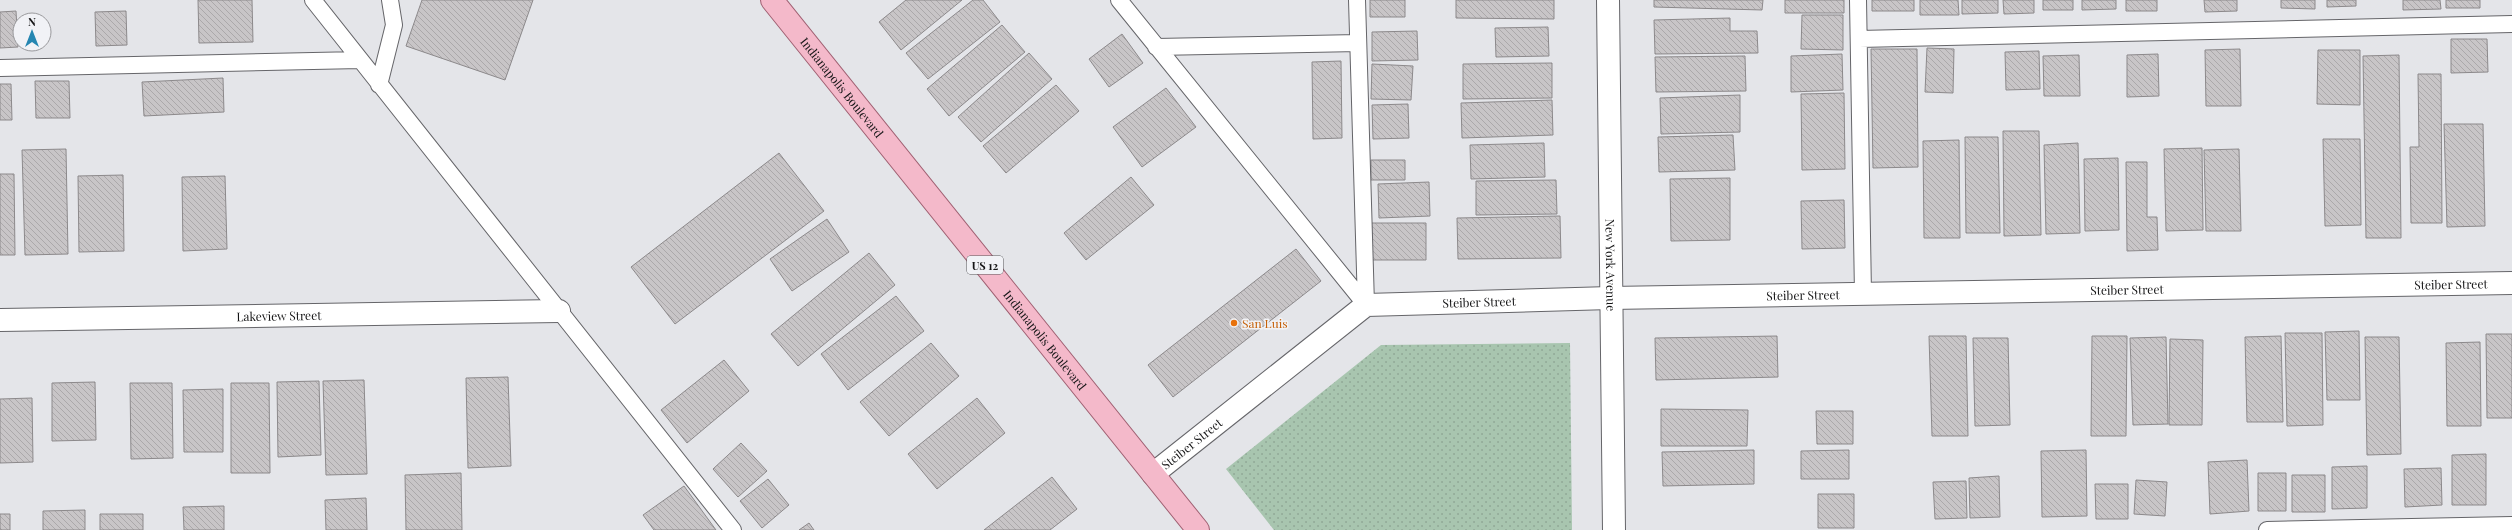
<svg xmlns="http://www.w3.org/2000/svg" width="2512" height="530" font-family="'Playfair Display',serif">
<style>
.grass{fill:url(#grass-dots)}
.building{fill:url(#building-back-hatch);stroke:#8c898b}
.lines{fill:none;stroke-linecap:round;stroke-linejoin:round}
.lane-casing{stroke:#656569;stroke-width:18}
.street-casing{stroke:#656569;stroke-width:24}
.secondary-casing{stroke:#656569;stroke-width:24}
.primary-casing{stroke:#a06173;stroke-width:24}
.lane{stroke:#fff;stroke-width:16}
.street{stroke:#fff;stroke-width:22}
.secondary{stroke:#fff;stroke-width:22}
.primary{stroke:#f4b9ca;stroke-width:22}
.food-dot{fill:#e8710a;stroke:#f1f2f6;stroke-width:1.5}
.labels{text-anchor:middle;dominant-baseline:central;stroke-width:3;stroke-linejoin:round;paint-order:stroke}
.shield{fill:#f1f2f6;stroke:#565758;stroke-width:1}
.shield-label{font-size:11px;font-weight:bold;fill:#141415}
.street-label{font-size:12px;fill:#141415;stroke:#f1f2f6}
.food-label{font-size:12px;fill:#c56008;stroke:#f1f2f6;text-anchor:start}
</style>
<defs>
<pattern id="grass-dots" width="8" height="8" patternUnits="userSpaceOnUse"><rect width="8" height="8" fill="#a8c5af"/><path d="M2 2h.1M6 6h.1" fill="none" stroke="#90a896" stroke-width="1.8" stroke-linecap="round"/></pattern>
<pattern id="building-back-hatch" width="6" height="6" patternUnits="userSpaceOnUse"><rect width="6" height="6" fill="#c8c5c7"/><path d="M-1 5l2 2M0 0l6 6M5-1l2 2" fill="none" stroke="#aba8aa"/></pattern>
</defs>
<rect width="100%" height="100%" fill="#e4e5e9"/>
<!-- grass -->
<path class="grass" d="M1570,343L1572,530H1274L1226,469L1381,345Z"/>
<!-- building -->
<path class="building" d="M198,0H252L253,42L199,43Z
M422,0H533L505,80L406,46Z
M906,0H962L901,50L879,22Z
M973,0H983L1000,22L928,79L906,53Z
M1370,0H1405V17H1370Z
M1456,0H1554V19L1456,18Z
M1654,0H1763L1762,10L1654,7Z
M1785,0H1844V13H1785Z
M1872,0H1914V11H1872Z
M1920,0H1958L1959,15H1920Z
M1962,0H1998V13L1962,14Z
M2003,0H2034V13L2004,14Z
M2043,0H2073V10H2043Z
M2082,0H2116V9L2082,10Z
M2126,0H2157V11H2126Z
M2204,0H2237V11L2205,12Z
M2281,0H2315V9L2281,8Z
M2327,0H2356V6L2327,7Z
M2403,0H2440L2441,9L2403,10Z
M2446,0H2480V8H2446Z
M16,11L18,47L0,48V12Z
M126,11L127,45L96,46L95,12Z
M1802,15H1843V50L1801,49Z
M1730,18V31H1757L1758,53L1655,54L1654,20Z
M1002,25L1025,52L949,116L927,89Z
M1548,27L1549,56L1496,57L1495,28Z
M1417,31L1418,60L1372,61V32Z
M1122,34L1143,63L1109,87L1089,59Z
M2451,39H2487L2488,72L2451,73Z
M1927,48L1954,49L1953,93L1925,92Z
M1871,49H1917L1918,167L1873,168Z
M2240,49L2241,106H2206L2205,50Z
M2318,50H2360V105L2317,104Z
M2039,51L2040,89L2006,90L2005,52Z
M1029,53L1052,79L981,142L958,117Z
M1842,54L1843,90L1791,92V56Z
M2158,54L2159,96L2127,97V55Z
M2079,55L2080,96H2044L2043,56Z
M2399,55L2401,238H2366L2363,56Z
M1745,56L1746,91L1656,92L1655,57Z
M1341,61L1342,138L1313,139L1312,62Z
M1552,63V98L1463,99V64Z
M1372,64L1413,66L1411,100L1371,99Z
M2418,74H2441L2442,223H2411L2410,147H2419Z
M223,78L224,112L144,116L142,82Z
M35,81H69L70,118H36Z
M0,84H11L12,120H0Z
M1056,85L1079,111L1006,173L983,146Z
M1166,88L1196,127L1142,167L1113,127Z
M1844,93L1845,169L1802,170L1801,94Z
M1740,95V132L1661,134L1660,98Z
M1552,100L1553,135L1462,138L1461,103Z
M1408,104L1409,138L1373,139L1372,105Z
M2444,124H2483L2485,226L2447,227Z
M2003,131H2039L2041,235L2004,236Z
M1733,135L1735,170L1659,172L1658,137Z
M1965,137H1998L2000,233H1966Z
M2323,139H2360L2361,225L2325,226Z
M1959,140L1960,238H1924L1923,141Z
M1544,143L1545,177L1471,179L1470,145Z
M2078,143L2080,233L2046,234L2044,145Z
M2202,148L2203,230L2166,231L2164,149Z
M66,149L68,254L25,255L22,150Z
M2239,149L2241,231H2206L2204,150Z
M779,153L824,211L675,324L631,267Z
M2118,158L2119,230L2085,231L2084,159Z
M1371,160H1405V180H1371Z
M2126,162H2147V217H2157L2158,250L2127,251Z
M0,174H14L15,255H0Z
M123,175L124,251L79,252L78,176Z
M225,176L227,249L183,251L182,177Z
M1131,177L1154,205L1086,260L1064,233Z
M1730,178V240L1671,241L1670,179Z
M1556,180L1557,214L1476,215V181Z
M1429,182L1430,216L1379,218L1378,184Z
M1844,200L1845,248L1802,249L1801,201Z
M1560,216L1561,258L1458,259L1457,218Z
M827,219L849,252L792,291L770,259Z
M1369,223H1426V260H1369Z
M1296,249L1321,281L1173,397L1148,365Z
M869,253L895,285L798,366L771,334Z
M896,296L924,331L848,390L821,354Z
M2359,331L2360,400H2327L2325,332Z
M2285,333H2322L2323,425L2287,426Z
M2486,334H2512V418H2487Z
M1777,336L1778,377L1656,380L1655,338Z
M1929,336H1966L1968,436H1932Z
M2092,336H2127L2126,436H2091Z
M2281,336L2283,422H2247L2245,337Z
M2166,337L2168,424L2133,425L2130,338Z
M2365,337H2399L2401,454L2367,455Z
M1973,338H2008L2010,425L1975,426Z
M2170,339L2203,340L2202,425H2169Z
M2480,342L2481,426H2447L2446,343Z
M931,343L959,376L889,436L860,402Z
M724,360L749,391L687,443L661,410Z
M508,377L511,466L468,468L466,378Z
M364,380L367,474L326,475L323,381Z
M319,381L321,455L278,457L277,382Z
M95,382L96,440L52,441V383Z
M130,383H172L173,458L131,459Z
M231,383H269L270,473H231Z
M223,389V452H184L183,390Z
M32,398L33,462L0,463V399Z
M977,398L1005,433L937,489L908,454Z
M1661,409L1748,410L1747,446H1661Z
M1816,411H1853V444H1817Z
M741,443L767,471L738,497L713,469Z
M1754,450V484L1663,486L1662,452Z
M1849,450V479H1801V451Z
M2086,450L2087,516L2042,517L2041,451Z
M2486,454V505H2452V455Z
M2247,460L2249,511L2210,514L2208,462Z
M2367,466V508L2332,509V467Z
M2441,468L2442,505L2405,507L2404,469Z
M461,473L462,530H406L405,475Z
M2258,473H2286V511H2258Z
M2292,475H2325V512H2292Z
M1999,476L2000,517L1970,518L1969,478Z
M1052,477L1077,509L1050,530H984Z
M768,479L789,505L762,528L740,501Z
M2136,480L2167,482L2165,516L2134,514Z
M1966,481L1967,518L1935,519L1933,482Z
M2095,484H2128V519H2096Z
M684,486L716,530H654L643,515Z
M1818,494H1854V528H1818Z
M366,498L367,530H326L325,500Z
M224,506V530H184L183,507Z
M85,510V530H43V511Z
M0,514H10V530H0Z
M100,514H143V530H100Z
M809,523L814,530H799Z"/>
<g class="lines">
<defs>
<path id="lane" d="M313,0L733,530
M1119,0L1366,305
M1357,0L1366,305
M1858,0L1863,294
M1859,39L2512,24
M1156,47L1358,43
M0,68L360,60
M379,85L394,25L390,0
M2267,530L2512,525"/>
<g id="street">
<path id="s1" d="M0,320L559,311"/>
<path id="s2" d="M1153,474L1366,305L1610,298L2512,283"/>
</g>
<g id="secondary">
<path id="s3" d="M1608,0L1614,530"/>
</g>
<g id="primary">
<path id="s4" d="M772,0L1198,530"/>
</g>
</defs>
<!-- lane casing -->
<use href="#lane" class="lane-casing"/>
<!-- street casing -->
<use href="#street" class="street-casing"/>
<!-- secondary casing -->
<use href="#secondary" class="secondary-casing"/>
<!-- primary casing -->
<use href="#primary" class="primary-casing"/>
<!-- lane -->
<use href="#lane" class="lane"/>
<!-- street -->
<use href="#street" class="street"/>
<!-- secondary -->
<use href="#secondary" class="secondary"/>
<!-- primary -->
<use href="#primary" class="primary"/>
</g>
<!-- markers -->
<circle class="food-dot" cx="1234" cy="323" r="4"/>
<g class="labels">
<!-- shield labels -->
<rect class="shield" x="967" y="256" width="36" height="18" rx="3"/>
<g class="shield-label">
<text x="985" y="265">US 12</text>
</g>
<!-- street labels -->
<g class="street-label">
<text stroke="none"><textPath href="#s4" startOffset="112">Indianapolis Boulevard</textPath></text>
<text stroke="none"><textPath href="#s3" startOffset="265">New York Avenue</textPath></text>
<text stroke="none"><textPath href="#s2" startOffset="1357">Steiber Street</textPath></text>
<text stroke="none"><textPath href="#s2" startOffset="1033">Steiber Street</textPath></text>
<text stroke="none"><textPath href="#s2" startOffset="709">Steiber Street</textPath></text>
<text stroke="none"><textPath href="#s2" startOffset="385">Steiber Street</textPath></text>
<text stroke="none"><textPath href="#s1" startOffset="279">Lakeview Street</textPath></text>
<text stroke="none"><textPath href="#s4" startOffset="436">Indianapolis Boulevard</textPath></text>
<text stroke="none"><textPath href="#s2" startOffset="49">Steiber Street</textPath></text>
</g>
<!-- food labels -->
<g class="food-label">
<text x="1242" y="323">San Luis</text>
</g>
</g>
<!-- north arrow -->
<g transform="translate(32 32)"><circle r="19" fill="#f1f2f6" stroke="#99999c"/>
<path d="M0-3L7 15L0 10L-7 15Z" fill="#2586b1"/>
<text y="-6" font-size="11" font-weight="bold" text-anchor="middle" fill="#141415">N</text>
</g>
</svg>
